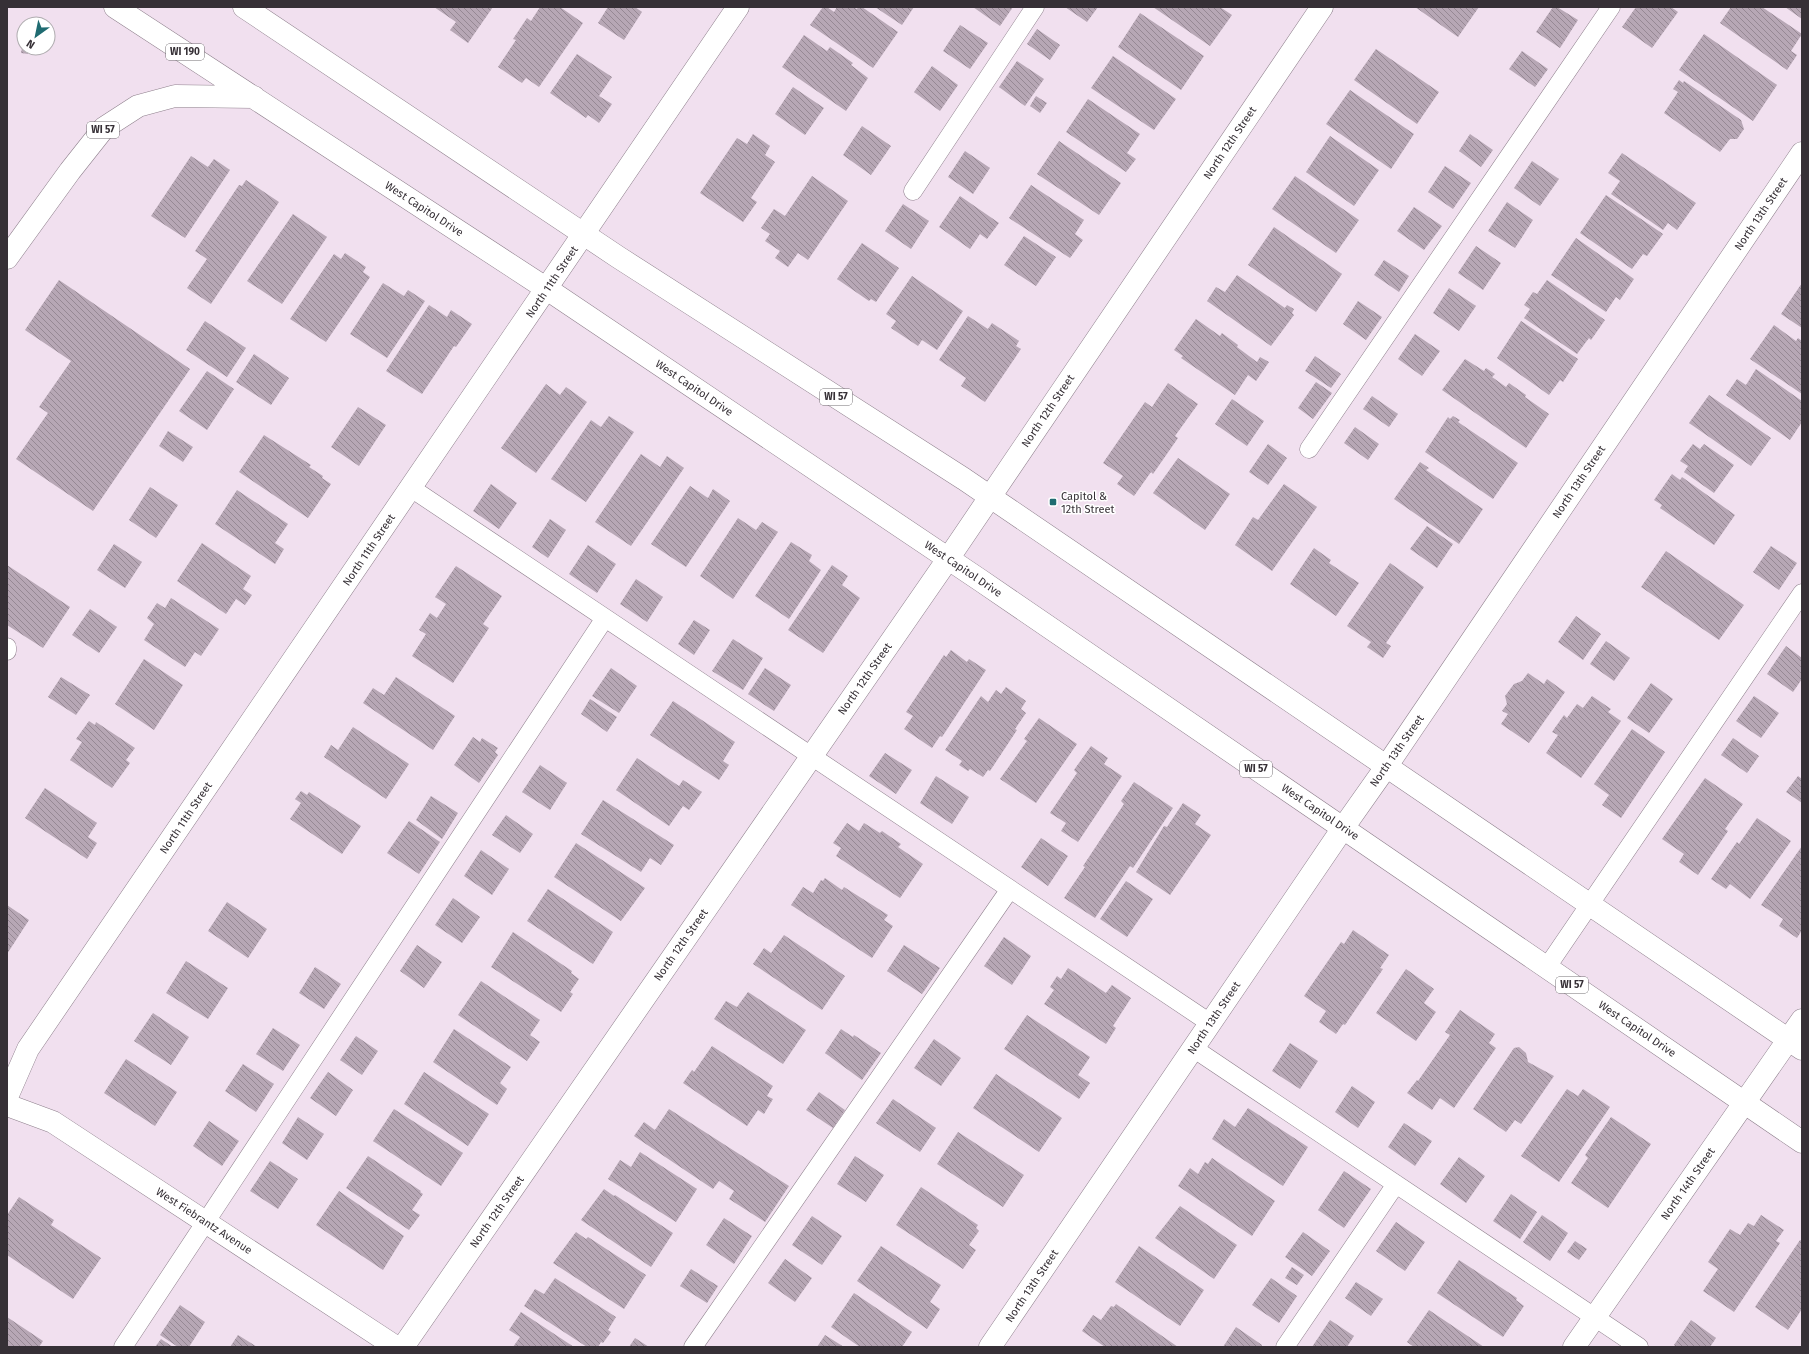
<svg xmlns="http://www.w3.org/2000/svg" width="1809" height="1354" font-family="'Fira Sans',sans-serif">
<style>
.building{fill:url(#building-back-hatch)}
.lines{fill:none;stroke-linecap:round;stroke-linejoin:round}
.lane-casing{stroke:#8f808d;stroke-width:19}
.street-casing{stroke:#8f808d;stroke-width:23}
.primary-casing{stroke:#8f808d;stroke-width:23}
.lane{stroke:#fff;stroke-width:18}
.street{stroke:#fff;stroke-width:22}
.primary{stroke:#fff;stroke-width:22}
.poi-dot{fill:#1f6b71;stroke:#fff;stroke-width:1.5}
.labels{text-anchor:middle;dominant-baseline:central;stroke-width:3;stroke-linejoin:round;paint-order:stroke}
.shield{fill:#fff;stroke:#726e72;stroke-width:1}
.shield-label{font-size:10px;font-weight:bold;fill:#363036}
.street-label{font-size:11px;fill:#363036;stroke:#fff}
.poi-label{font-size:11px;fill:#363036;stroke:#fff;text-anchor:start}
</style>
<defs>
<pattern id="building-back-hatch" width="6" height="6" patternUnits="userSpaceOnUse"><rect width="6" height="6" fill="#b7a7b5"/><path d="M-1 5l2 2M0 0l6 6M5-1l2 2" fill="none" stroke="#968894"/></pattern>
</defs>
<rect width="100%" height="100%" fill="#f1e0ef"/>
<!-- building -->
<path class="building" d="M434,7H493L468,43L450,30L456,22Z
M540,7H560L583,23L539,87L526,78L522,83L498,67L516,40L513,39L527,18L531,21Z
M608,7H635L642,12L624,40L598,23Z
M823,7H827L834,12L837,7H853L857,9L858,7H862L898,32L873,68L810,25Z
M875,7H914L902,25Z
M973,7H1013L1000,26Z
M1065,7H1098L1087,22Z
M1153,7H1220L1232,15L1210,46Z
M1415,7H1479L1458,37Z
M1553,7H1557L1578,20L1560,48L1536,32Z
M1636,7H1671L1678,12L1652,48L1622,27Z
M1731,7H1762L1802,34L1791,51L1797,55L1787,70L1720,23Z
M1785,7H1802V19Z
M1140,13L1204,56L1181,90L1118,47Z
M960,25L988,43L970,69L943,51Z
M1037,29L1060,45L1050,60L1027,44Z
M1704,34L1777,85L1753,121L1679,70Z
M804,35L827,51L830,47L853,63L851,65L868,78L846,111L782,67Z
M23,43L24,48H29L28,54L21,53Z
M1376,49L1439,92L1417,124L1354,80Z
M1522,51L1548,69L1535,87L1509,69Z
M577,54L612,77L599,96L612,104L599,123L588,115L586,118L550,93Z
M1113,56L1176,99L1154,130L1091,88Z
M1017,61L1044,79L1025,106L999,87Z
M932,66L958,85L940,111L914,92Z
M1679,80L1683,83L1684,81L1741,120L1744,129L1737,139H1730L1720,152L1664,113L1678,92L1673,89Z
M793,87L824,108L805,135L775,114Z
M1350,90L1414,134L1391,169L1326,124Z
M1036,96L1047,103L1040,113L1030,106Z
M1088,99L1140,134L1127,153L1136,159L1126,172L1066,132Z
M862,126L891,146L871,175L843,155Z
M753,134L770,146L765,155L775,162L751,198L757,202L743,222L700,193L737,138L747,144Z
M1470,134L1493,150L1481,167L1459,151Z
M1330,136L1379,170L1354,206L1306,172Z
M1059,141L1121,183L1099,215L1037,174Z
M965,151L990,168L973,194L948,177Z
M1622,153L1696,203L1677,230L1668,223L1663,230L1611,194L1620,181L1608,173Z
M191,156L208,167L214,159L230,170L185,238L151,216Z
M1532,161L1559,179L1540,206L1514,188Z
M1445,166L1471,183L1453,209L1428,192Z
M812,176L848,201L808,260L798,253L788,267L775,258L780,251L765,241L770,234L761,228L774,209L785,216Z
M1295,176L1359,220L1336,253L1272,209Z
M246,180L279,202L211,304L187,288L207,259L195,251L239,185L242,186Z
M1031,185L1084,220L1075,234L1083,240L1070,258L1009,218Z
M1606,195L1663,234L1647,256L1643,254L1632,269L1580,233Z
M960,196L999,223L987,239L980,234L970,249L939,227Z
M1507,202L1533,220L1515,248L1488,231Z
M903,204L929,221L911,249L885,231Z
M1414,207L1442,226L1424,250L1397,231Z
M293,214L327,237L282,304L247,281Z
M1274,227L1342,274L1316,312L1248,265Z
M1024,236L1056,257L1036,286L1004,265Z
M1576,238L1634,279L1620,300L1616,297L1606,312L1551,275Z
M862,243L899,268L876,302L871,299L869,301L837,279Z
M1476,246L1501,263L1483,290L1458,273Z
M345,253L366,267L363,272L370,277L326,342L290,319L334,254L341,259Z
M1384,260L1409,276L1399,292L1374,275Z
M1237,275L1285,308L1287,305L1294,309L1292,313L1294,315L1271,346L1207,301L1216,287L1225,292Z
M912,276L963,311L937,350L922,340L918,346L891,328L896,321L886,314Z
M59,280L190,369L93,511L16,459L48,413L39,407L71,361L25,330Z
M1547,280L1605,320L1591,340L1589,338L1577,354L1524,318L1530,309L1524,305L1533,292L1537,294Z
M383,283L404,296L408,290L425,301L387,358L350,334Z
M1802,283V328L1781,314Z
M1449,288L1476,306L1459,331L1433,313Z
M1358,301L1382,317L1366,340L1343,324Z
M429,305L447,317L451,310L472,324L456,347L454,346L422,394L386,371Z
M968,316L988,329L992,323L1019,341L1016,346L1021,349L985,402L961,386L966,378L939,360Z
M1196,319L1220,336L1222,333L1238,345L1237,347L1257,362L1260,357L1269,362L1256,381L1248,375L1235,395L1181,358L1183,356L1174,350Z
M205,321L246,348L227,377L186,350Z
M1521,321L1578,359L1563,382L1560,380L1549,395L1497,358Z
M1774,325L1796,341L1798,338L1802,341V394L1750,359Z
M1415,334L1440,351L1422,376L1398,359Z
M254,354L289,378L271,405L236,382Z
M1315,356L1341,374L1331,388L1305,371Z
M1465,359L1484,371L1486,368L1495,374L1492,377L1506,387L1509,383L1526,395L1525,397L1549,414L1526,448L1442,390Z
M1756,369L1802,401V422L1790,440L1726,395L1737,379L1746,385Z
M207,371L234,389L207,430L179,411Z
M1316,382L1332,393L1313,419L1298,408Z
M1168,383L1198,404L1175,436L1178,438L1153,474L1151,472L1134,496L1117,484L1123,476L1103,463L1145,402L1152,407Z
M546,384L560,395L566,387L587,402L536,473L501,448Z
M1709,395L1771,438L1751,466L1689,423Z
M1372,396L1398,414L1389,427L1363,409Z
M1232,399L1264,421L1247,446L1215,424Z
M358,407L386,425L359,466L331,447Z
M609,416L634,432L586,502L551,479L591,420L601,427Z
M1453,416L1460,420L1458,422L1518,463L1493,499L1425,452L1448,417L1450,419Z
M1355,427L1379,444L1368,460L1344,443Z
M168,431L193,447L183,462L159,446Z
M264,435L311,465L309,467L323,476L322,478L331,484L308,518L239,472Z
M1268,444L1287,458L1268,485L1249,472Z
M1693,444L1700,449L1704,444L1734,465L1714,493L1684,472L1688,466L1680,461Z
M641,454L660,467L667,456L684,468L631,546L595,522Z
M1178,458L1230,494L1205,530L1153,493Z
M1420,462L1429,468L1426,470L1483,509L1459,544L1394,499Z
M1672,474L1680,480L1682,477L1735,515L1714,545L1660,508L1662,505L1654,500Z
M491,484L517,503L499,529L473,511Z
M1284,484L1317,507L1272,571L1235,545L1253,517L1258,520Z
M690,486L708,498L713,489L730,501L686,567L651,544Z
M150,487L178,505L156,538L129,520Z
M237,490L288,524L275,543L284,549L275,564L215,524Z
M738,518L756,530L762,522L778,532L733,599L700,576Z
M550,519L566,530L548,558L532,547Z
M1427,526L1453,544L1437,568L1410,549Z
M791,542L812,555L809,561L821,570L789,619L755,596Z
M202,543L251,576L243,589L252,595L245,605L236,599L226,614L177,581Z
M114,544L142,562L125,588L97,570Z
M588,545L616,564L597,593L569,574Z
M1771,546L1797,563L1779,590L1753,572Z
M1314,548L1331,560L1329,563L1359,583L1336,616L1290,584Z
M1666,551L1744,605L1719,640L1641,587Z
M1390,563L1424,587L1386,643L1391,646L1383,658L1367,647L1371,642L1347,626Z
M7,565L70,607L43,648L7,625Z
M832,565L848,576L842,585L860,598L823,653L788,630Z
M456,566L502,596L483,624L489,628L453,683L412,656L426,634L419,630L430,613L437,618L446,604L435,597Z
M636,579L663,597L647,622L620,604Z
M171,598L219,629L201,656L195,652L185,667L144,640L154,624L147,618L157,603L165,608Z
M90,609L117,627L99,653L72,635Z
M1576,616L1601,634L1583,660L1558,642Z
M694,620L710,630L694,655L678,644Z
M733,639L763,658L743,690L712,671Z
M1606,641L1630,658L1614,681L1590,664Z
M1786,646L1802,658V679L1793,692L1767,674Z
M951,650L967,662L969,659L986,670L942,737L940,736L932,748L904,729L913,716L906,712L944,655L946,657Z
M144,659L183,685L154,730L115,704Z
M611,668L637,686L619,713L592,696Z
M765,668L791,685L774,711L748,694Z
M1528,673L1544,684L1547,679L1565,692L1529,743L1501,724L1508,714L1502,711L1507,704L1505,696L1514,684L1522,681Z
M61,677L90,695L76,715L48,697Z
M396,677L455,716L433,750L363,703L373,688L384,695Z
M1651,683L1673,699L1649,733L1627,718Z
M1006,687L1026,701L1021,709L1026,713L1015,729L1017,730L990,771L988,770L983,777L970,769L968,771L959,765L962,761L945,750L981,696L988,702L996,690L1001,694Z
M1592,696L1611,709L1608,712L1621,721L1581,778L1546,753L1558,735L1552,732L1564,715L1567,718L1577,704L1583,708Z
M1754,696L1779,713L1761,738L1736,721Z
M590,699L617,717L607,732L581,714Z
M673,701L735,742L723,761L729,765L719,780L650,735Z
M1039,718L1077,744L1036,803L1000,779L1027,741L1024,739Z
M89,721L95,725L96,722L135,748L126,760L130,763L112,788L70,760L82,742L76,739Z
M353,727L409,764L386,799L324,757L331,745L338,750Z
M1632,729L1665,752L1621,818L1602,805L1609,795L1594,784Z
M473,737L480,742L482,738L498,748L495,752L498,755L479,783L454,765Z
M1733,738L1759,756L1747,773L1721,755Z
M1091,746L1108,758L1104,764L1122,776L1078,842L1061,831L1066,823L1050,813L1077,773L1074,770Z
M885,753L912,770L896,794L869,776Z
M637,758L679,786L683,780L702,792L689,810L683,806L669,826L616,790Z
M540,765L567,783L550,810L522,792Z
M936,776L969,797L952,824L920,803Z
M1798,776L1802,779V803L1786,792Z
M1705,778L1743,804L1725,829L1728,831L1698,875L1679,862L1684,854L1662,839Z
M1134,782L1173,808L1133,868L1130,866L1095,918L1064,898L1085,867L1083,866L1124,804L1121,801Z
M45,788L97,823L88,837L97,843L87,859L25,818Z
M301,791L307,795L309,792L361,826L342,854L290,819L301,803L295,799Z
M431,796L458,813L442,839L416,820Z
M603,800L674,845L661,865L650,858L641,872L581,834Z
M1183,803L1201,815L1195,824L1211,835L1170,895L1136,872L1164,826L1167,827Z
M506,815L533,834L520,853L492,835Z
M1757,818L1791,841L1750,899L1730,884L1726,889L1711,879L1737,842L1739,844Z
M409,821L440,842L419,874L387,853Z
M847,823L859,831L864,823L880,833L882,831L901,844L898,847L923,864L900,898L836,856L841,848L833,843Z
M1041,838L1068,856L1048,886L1021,867Z
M576,843L645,888L621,921L554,877Z
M1802,846V930L1797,938L1779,926L1783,919L1761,905Z
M481,850L509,869L492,895L464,876Z
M825,878L842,890L844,887L888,915L884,920L893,926L872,958L791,905L803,887L813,893L821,880L823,881Z
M1126,881L1153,899L1127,937L1100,919Z
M548,889L613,932L593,964L527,921Z
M453,898L480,917L462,943L435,925Z
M227,902L267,929L248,958L208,931Z
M7,905L29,920L7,954Z
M1353,930L1389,955L1380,968L1383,969L1345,1025L1343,1024L1336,1034L1319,1022L1326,1011L1304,996L1341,942L1344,944Z
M513,932L572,971L571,973L579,979L570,992L573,994L561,1012L491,967Z
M784,935L845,976L822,1010L753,964L764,948L771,953Z
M1004,937L1031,956L1012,985L984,966Z
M417,945L442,962L424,988L400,971Z
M904,945L940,968L922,994L887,971Z
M186,961L228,988L208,1019L166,993Z
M315,967L341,984L324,1009L299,993Z
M1068,968L1106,993L1112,985L1131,998L1113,1026L1116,1028L1106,1044L1044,1004L1054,990L1050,987L1057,976L1061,979Z
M1406,969L1434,989L1424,1003L1436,1012L1416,1041L1376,1013Z
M481,981L540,1020L530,1035L540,1042L527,1061L458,1015Z
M748,992L806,1030L783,1064L714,1019L726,1001L737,1007Z
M1460,1010L1495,1034L1489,1043L1496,1048L1454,1108L1440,1098L1432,1110L1407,1093L1417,1080L1418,1081L1450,1035L1445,1032Z
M153,1013L189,1037L171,1065L134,1041Z
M1027,1015L1090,1057L1078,1075L1090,1083L1079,1099L1004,1049Z
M273,1028L300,1045L283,1071L256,1054Z
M454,1029L511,1067L500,1083L507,1089L497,1105L433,1062Z
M841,1029L853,1037L854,1035L881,1053L862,1080L825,1053Z
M356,1036L378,1051L362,1075L340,1060Z
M934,1039L961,1058L941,1086L914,1068Z
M1290,1043L1318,1061L1300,1089L1272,1071Z
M712,1046L773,1086L767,1096L773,1099L764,1114L758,1110L747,1126L683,1083L692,1070L694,1072Z
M1519,1047L1526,1053L1528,1062L1554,1076L1521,1124L1515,1120L1506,1132L1473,1109L1514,1048Z
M126,1059L177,1092L155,1126L104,1093Z
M243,1064L274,1084L256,1112L225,1091Z
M328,1072L353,1090L336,1116L310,1098Z
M424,1072L489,1114L468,1146L404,1104Z
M996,1074L1062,1118L1039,1152L973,1108Z
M1352,1086L1375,1102L1358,1128L1335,1112Z
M1567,1089L1578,1096L1583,1089L1610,1107L1559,1182L1521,1156Z
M819,1092L845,1110L833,1128L806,1110Z
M893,1099L936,1128L920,1152L876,1123Z
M1248,1108L1308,1147L1283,1186L1212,1139L1224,1119L1235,1127Z
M394,1109L463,1153L441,1186L373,1141Z
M669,1109L789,1186L765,1222L729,1199L734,1191L719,1181L713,1189L634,1136L644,1122L655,1130Z
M298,1117L324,1134L307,1160L282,1143Z
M1611,1117L1651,1144L1608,1208L1571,1183L1588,1158L1585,1155Z
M209,1121L239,1141L222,1166L193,1146Z
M1404,1123L1432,1141L1415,1166L1388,1147Z
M958,1132L1024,1175L1003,1207L937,1164Z
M640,1152L697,1189L676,1222L608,1179L620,1160L631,1167Z
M368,1156L421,1191L420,1192L423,1194L412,1210L420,1215L409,1230L346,1188Z
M855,1156L884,1175L866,1202L837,1184Z
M1459,1157L1485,1176L1466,1203L1440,1184Z
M1212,1158L1275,1201L1252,1236L1178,1186L1190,1168L1198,1174L1205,1162L1208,1164Z
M270,1161L298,1179L278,1209L250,1191Z
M1344,1171L1371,1189L1344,1228L1318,1210Z
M921,1187L978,1225L976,1228L979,1231L969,1245L976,1250L963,1269L896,1225Z
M604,1189L614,1196L615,1195L673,1233L651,1267L581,1220Z
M339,1191L404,1236L383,1270L316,1225Z
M1511,1194L1537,1212L1520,1239L1493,1221Z
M19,1197L54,1220L51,1225L101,1258L73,1299L7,1255V1215Z
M1180,1206L1237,1245L1214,1279L1155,1238Z
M1542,1215L1568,1233L1550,1261L1523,1242Z
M1761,1215L1784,1230L1776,1241L1780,1243L1734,1312L1703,1291L1718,1269L1708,1262L1730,1229L1740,1235L1748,1223L1754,1226Z
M812,1216L842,1236L822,1265L792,1245Z
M724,1218L752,1236L734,1264L706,1245Z
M1396,1222L1425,1242L1405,1271L1376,1251Z
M576,1232L586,1239L588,1237L646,1275L624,1309L553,1263Z
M1303,1232L1330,1251L1312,1276L1285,1257Z
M1800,1240L1802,1241V1309L1788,1330L1755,1307Z
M1575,1241L1587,1249L1579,1260L1567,1252Z
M881,1246L941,1285L930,1302L940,1309L927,1329L857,1281Z
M1139,1246L1204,1290L1180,1326L1115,1282Z
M785,1259L812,1278L795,1302L768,1283Z
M1459,1260L1517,1298L1516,1300L1524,1306L1503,1337L1437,1293Z
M1292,1267L1304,1275L1297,1285L1285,1278Z
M691,1269L718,1286L707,1303L680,1286Z
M555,1278L616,1317L608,1330L611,1332L603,1343L601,1342L598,1347H587L524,1306L535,1289L544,1294Z
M1271,1278L1297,1296L1279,1323L1252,1305Z
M1356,1282L1383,1299L1371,1316L1345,1298Z
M854,1293L912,1332L902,1347H860L831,1327Z
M1116,1304L1178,1347H1105L1082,1331L1093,1315L1101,1320L1111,1306L1114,1307Z
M180,1305L205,1322L189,1347H178L160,1335Z
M1429,1310L1484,1347H1414L1407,1342Z
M521,1312L574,1347H513L520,1337L509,1330Z
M7,1317L43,1341L39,1347H7Z
M1330,1320L1354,1336L1347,1347H1312Z
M1691,1320L1716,1338L1710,1347H1676L1674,1345Z
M1236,1327L1262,1345L1261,1347H1223Z
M238,1335L257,1347H230Z
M825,1335L844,1347H817Z
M635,1338L649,1347H629Z
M161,1339L173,1347H155Z"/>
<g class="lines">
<defs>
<path id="lane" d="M913,191L1035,7
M1309,449L1611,7
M411,488L1210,1023
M7,647V651
M1547,967L1802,593
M1193,1048L1639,1347
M123,1347L605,618
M693,1347L1010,889
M1285,1347L1396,1184"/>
<path id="street" d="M7,1097L28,1049L738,7
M7,1105L53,1122L396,1347
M403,1347L948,559L1322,7
M990,1347L1343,828L1386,767L1802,153
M1574,1347L1802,1020"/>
<path id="primary" d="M115,7L547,289L980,580L1802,1142
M244,7L618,257L964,479L1802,1049
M7,258L70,171L104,128L138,106L175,96L254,97"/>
</defs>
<!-- lane casing -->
<use href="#lane" class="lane-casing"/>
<!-- street casing -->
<use href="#street" class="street-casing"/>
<!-- primary casing -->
<use href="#primary" class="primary-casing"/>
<!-- lane -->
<use href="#lane" class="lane"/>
<!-- street -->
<use href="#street" class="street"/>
<!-- primary -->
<use href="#primary" class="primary"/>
</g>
<!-- markers -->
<rect class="poi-dot" x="1049" y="498" width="8" height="8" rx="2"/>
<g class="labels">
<!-- shield labels -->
<g class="shield">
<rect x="166" y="44" width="38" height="16" rx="3"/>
<rect x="87" y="122" width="32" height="16" rx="3"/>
<rect x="820" y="389" width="32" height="16" rx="3"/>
<rect x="1240" y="761" width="32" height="16" rx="3"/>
<rect x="1556" y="977" width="32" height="16" rx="3"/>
</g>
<g class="shield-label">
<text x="185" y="52">WI 190</text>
<text x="103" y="130">WI 57</text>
<text x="836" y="397">WI 57</text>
<text x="1256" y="769">WI 57</text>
<text x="1572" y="985">WI 57</text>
</g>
<!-- street labels -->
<g class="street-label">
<text transform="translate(1230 143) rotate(-56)">North 12th Street</text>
<text transform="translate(424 209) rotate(33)">West Capitol Drive</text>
<text transform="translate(1761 214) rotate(-56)">North 13th Street</text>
<text transform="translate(552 282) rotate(-56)">North 11th Street</text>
<text transform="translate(694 388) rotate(34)">West Capitol Drive</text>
<text transform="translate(1048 411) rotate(-56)">North 12th Street</text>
<text transform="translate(1579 482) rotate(-56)">North 13th Street</text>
<text transform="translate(369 550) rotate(-56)">North 11th Street</text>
<text transform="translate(963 569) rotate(34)">West Capitol Drive</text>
<text transform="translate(865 679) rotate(-55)">North 12th Street</text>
<text transform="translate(1397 751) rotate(-55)">North 13th Street</text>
<text transform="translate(1320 812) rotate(34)">West Capitol Drive</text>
<text transform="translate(186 818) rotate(-56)">North 11th Street</text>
<text transform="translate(681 945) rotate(-55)">North 12th Street</text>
<text transform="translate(1214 1018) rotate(-56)">North 13th Street</text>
<text transform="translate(1637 1029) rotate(34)">West Capitol Drive</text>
<text transform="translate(1688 1184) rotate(-55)">North 14th Street</text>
<text transform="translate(497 1212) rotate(-55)">North 12th Street</text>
<text transform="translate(204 1221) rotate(33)">West Fiebrantz Avenue</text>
<text transform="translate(1032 1286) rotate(-56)">North 13th Street</text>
</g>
<!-- poi labels -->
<g class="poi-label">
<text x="1061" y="496">Capitol &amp;<tspan x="1061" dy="13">12th Street</tspan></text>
</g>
</g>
<!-- border -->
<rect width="1809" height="1354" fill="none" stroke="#363036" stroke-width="16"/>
<!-- north arrow -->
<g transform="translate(36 36) rotate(213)"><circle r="19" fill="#ffffff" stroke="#afacaf"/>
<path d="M0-3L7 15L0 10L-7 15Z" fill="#1f6b71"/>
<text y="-6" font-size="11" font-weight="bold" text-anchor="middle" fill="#363036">N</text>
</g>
</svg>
